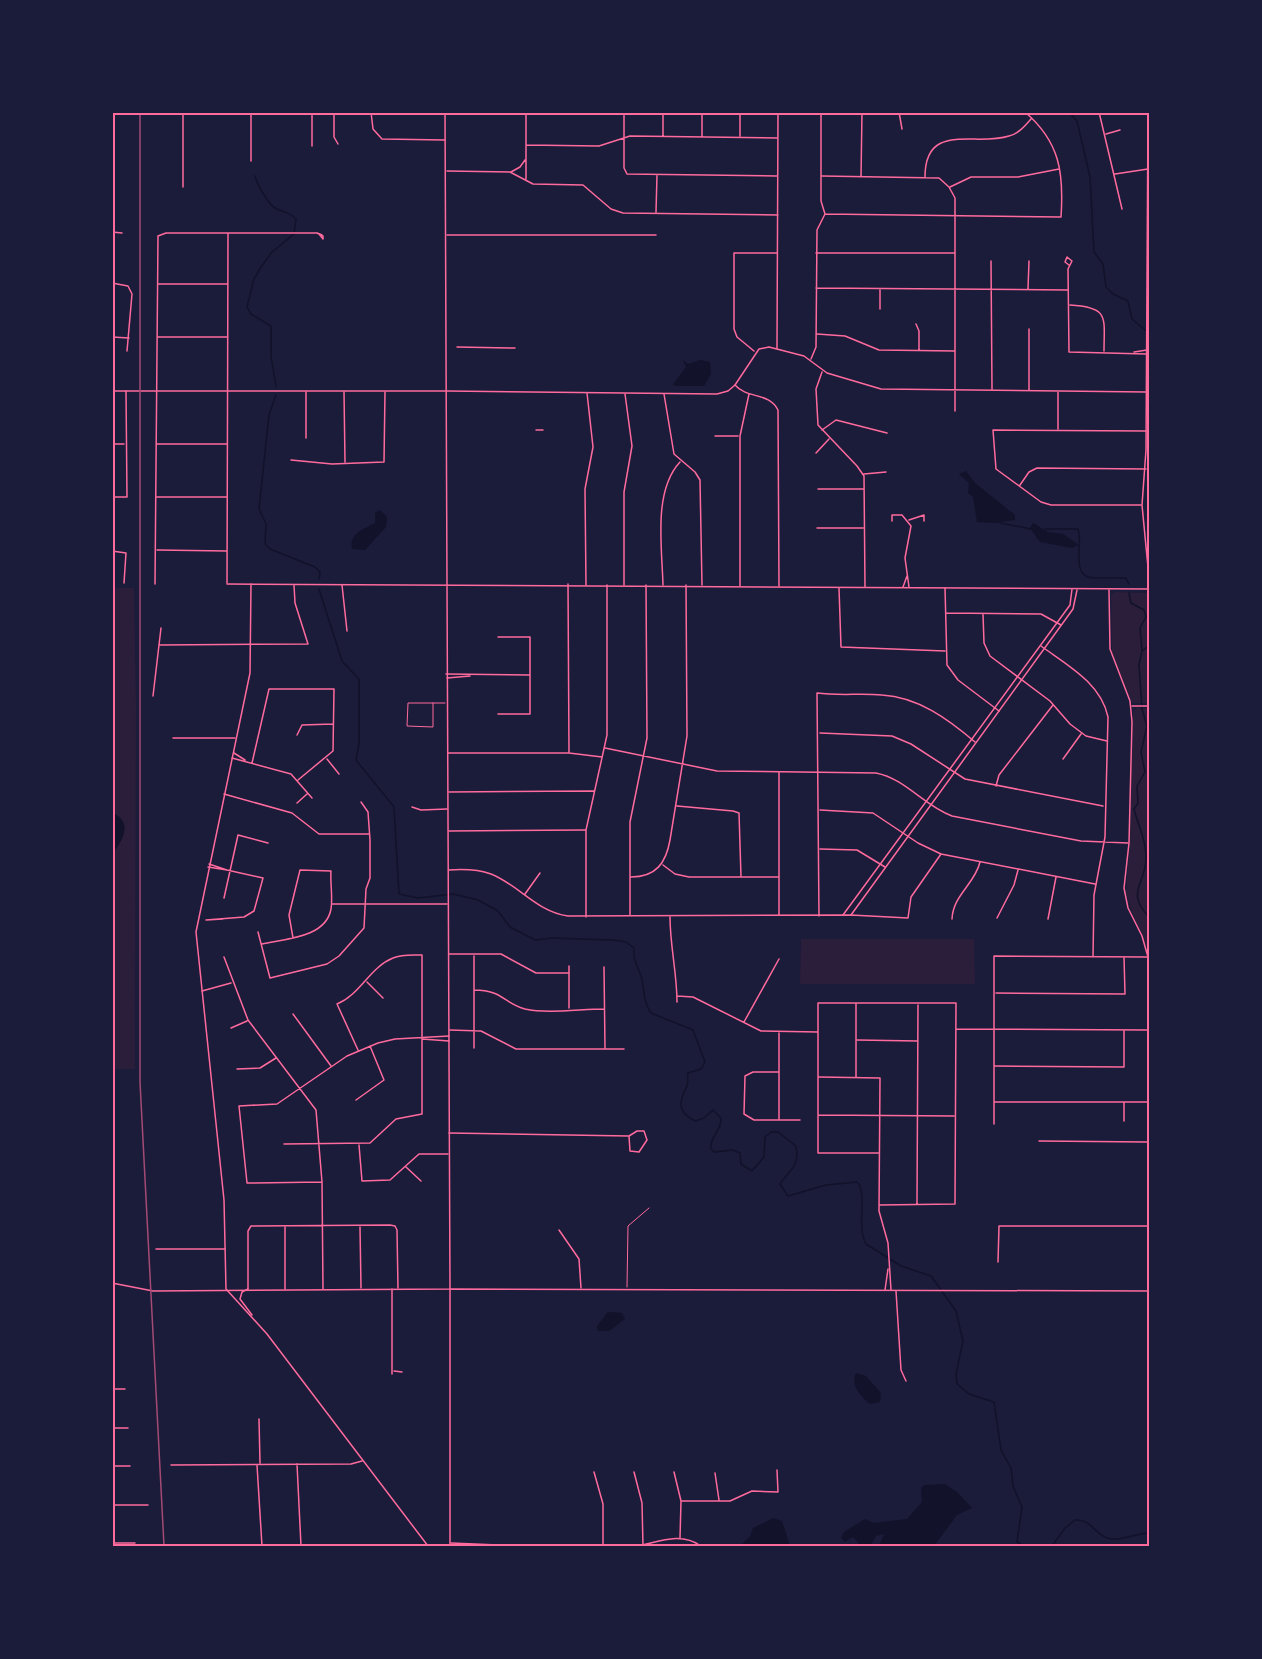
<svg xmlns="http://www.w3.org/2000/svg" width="1262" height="1659" font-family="'Crimson Pro',serif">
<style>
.green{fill:#2a1e3b}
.water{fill:#12122b}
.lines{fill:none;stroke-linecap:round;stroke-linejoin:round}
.stream{stroke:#12122b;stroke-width:1.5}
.service{stroke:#ff6b9d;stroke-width:1}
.minor{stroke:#ff6b9d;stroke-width:1.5}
.tertiary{stroke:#ff6b9d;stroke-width:1.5}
.secondary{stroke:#ff6b9d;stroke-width:1.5}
.rail{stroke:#a44b75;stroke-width:1.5}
.neatline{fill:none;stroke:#ff6b9d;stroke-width:2}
</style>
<rect width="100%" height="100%" fill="#1b1b3a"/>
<!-- green -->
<path class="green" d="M112,588H134L136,704L135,1069H112Z
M1115,592L1149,593V703H1132L1112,652L1111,595Z
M1137,708L1149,709V952L1132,913L1126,892L1130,842L1133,711Z
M801,939H974L975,984H800Z"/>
<!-- water -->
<path class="water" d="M683,360L688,364L700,360L710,362L711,374L704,386H675L673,384L686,367Z
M966,471L975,483L1015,515V520L994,523L977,522L973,497L968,493L969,483L959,474Z
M380,510L387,517L386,527L365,550L352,549C349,533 364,529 375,523V513Z
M1033,523L1048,532L1063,534L1079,545L1072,548L1040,542L1030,528Z
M113,813C133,822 123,840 113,853Z
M608,1312L622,1313L625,1319L609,1331H598L597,1326Z
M856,1373L866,1376L881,1393L880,1402L870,1404C861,1396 850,1386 856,1373Z
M945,1484L957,1492L972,1508L957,1515L934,1546H879L884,1534L876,1536L870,1546H861L853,1537L845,1542L841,1538L844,1532L865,1519L874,1523L907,1519L922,1502L921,1488L924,1485Z
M773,1518L782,1521L790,1546H740L750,1536L753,1528Z"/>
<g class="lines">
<!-- stream -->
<path class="stream" d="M1069,112L1077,121L1090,177L1094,252L1103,264L1106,287L1113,294L1128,301L1132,319L1150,334
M255,176C257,184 268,204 275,208C284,213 289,211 296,219L294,234L272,252L261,267L254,279L247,307L251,314L271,326V356L276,387
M276,395L269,415L259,509L266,524L265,544L270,549L315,567L320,572L319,579
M1000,523L1031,529
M1045,529H1078C1083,541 1072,572 1088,577C1096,579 1116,577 1126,578L1129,584
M319,589L342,661L359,679V744L356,760L394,807L399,894L418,898L453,894L478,900L498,911L510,927L535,940L552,938L613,940L626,942L634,948C633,961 637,964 641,976C645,989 642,1000 651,1013L693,1030L705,1062L701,1069L688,1073C687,1078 689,1084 686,1088C678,1104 679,1113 695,1121L704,1118L713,1110L721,1118C722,1131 709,1137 711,1149L714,1152L733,1150L740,1153L741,1164L752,1171L764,1157L765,1137L771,1132H778L796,1146C800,1167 790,1169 780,1184L788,1196L826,1185L857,1182C868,1192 856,1228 866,1244L901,1266L931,1276L956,1311L963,1341L956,1374L957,1384L969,1394L994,1402L1001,1450L1011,1468L1013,1486L1022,1507L1017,1542L1024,1546
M1129,593L1131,603L1144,610L1146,617L1140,628L1142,651
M1150,645L1142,651L1139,665L1142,709L1147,726L1141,752L1145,772L1137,786L1138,803L1134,809C1138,825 1145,837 1146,854C1148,884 1123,891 1150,918
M1052,1546L1065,1528L1075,1520C1091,1519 1094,1533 1107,1538C1120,1542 1136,1533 1150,1533"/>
<!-- service -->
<path class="service" d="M433,703V727L407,726L408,703H445
M627,1287L628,1226L649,1208"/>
<!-- minor -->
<path class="minor" d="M251,112V161
M312,112V146
M334,112V137L338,144
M371,112L373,129L382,139L445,140
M624,112V168L627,174L777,176
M740,112V136
M899,112L902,129
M1099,112L1122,209
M1106,134L1120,130
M663,136V112
M702,136V112
M526,145L599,146L630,136L778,138
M447,171L510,172L533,184L583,185L611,209L623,213L778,215
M511,172L520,167L525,160
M1115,174L1148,169
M822,176L939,178L949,187L955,198V411
M861,177L862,112
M925,177C925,121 975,147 1009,136C1018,134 1025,126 1031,119
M526,179V112
M183,187V112
M950,187L971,177H1018L1059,169
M656,212L657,175
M825,214L1061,217C1064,173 1060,142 1025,112
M112,232L122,233
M447,235H656
M816,253H954
M991,261L992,389
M1069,265L1065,262L1067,257L1072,261L1068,269L1069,352L1146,354
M112,283L128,286L132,294L127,351
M158,284H228
M816,288L1068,290
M1028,289L1029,261
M1070,305C1110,307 1104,318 1104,351
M880,309V290
M916,324L919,331V350
M1029,329V390
M817,334L845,336L879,350L955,351
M112,337L129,338
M158,337H228
M457,347L515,348
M777,348L778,112
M754,351L737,337L734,329V253H777
M1134,352L1147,350
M811,359L816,347L817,230L825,214L821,201V112
M822,372L816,389L818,425L857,466L864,476L865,587
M344,392L345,462
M664,394L674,454L695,472L700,480L702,585
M1058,429V391
M536,430H543
M822,430L836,420L887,433
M715,436H738
M306,438V392
M112,444H124
M157,444H227
M816,453L829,439
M291,460L332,464L384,462L385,392
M864,474L886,472
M1020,485L1029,472L1037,468L1146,469
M818,489H863
M112,497H127L126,391
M157,497H227
M1141,505H1051L1041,502L996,469L993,430L1146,431
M909,520L924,515V521
M892,521V515H902L911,526L905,558L909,587
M817,528H863
M157,550L227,551
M112,551L126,553L124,583
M227,583L228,234
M155,584L158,236L166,233H317C319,234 321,234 323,236V239L319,234
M568,584L569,753
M342,585L347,631
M586,585L585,489L593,447L587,393
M624,585V492L632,446L625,394
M663,585C662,547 653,491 680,462
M740,586V436L749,394
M779,586L778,410C769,392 747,399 735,385L759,349L769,347L804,356L827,373L881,389L1146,392
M903,587L907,576
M839,588L841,647L945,651
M945,588L947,665L958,680L999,711
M946,613L1041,614L1061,625
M983,614L984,643L990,656L1050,701L1070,724L1086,736L1107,741
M159,645L308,644L295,603L294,585
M1041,646C1067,665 1101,683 1108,717L1105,837L1094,895L1093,957
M446,674L529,675
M447,678L470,676
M153,696L161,628
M1132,706H1150
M498,714H530V637H498
M820,733L892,736L911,744L965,779L1103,806
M297,735L302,725L333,724
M173,738H235
M605,748L717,771L876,773C906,779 924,806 952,816L1081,841L1128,843
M234,753L245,760
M448,753H569L602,757
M232,758L291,774L312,798
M327,759L339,774
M1063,759L1081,734
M252,763L269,689H334L333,751L298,780
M779,772V915
M996,786L999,775L1053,705
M449,792L594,791
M224,794L292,813L319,834H369
M297,803L307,794
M677,806L733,811L739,813L741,877
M412,807L421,810L447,809
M820,810L873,813L918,843L941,854L1095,884
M449,831L585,830
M820,849L857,850L885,867
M663,865L675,874L689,877H778
M208,867L227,870L209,864
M449,870C463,869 477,869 491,874C519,885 537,912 568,916L851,915L908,918L911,897L941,854
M631,877C656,877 666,863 670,840L687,736L686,585
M525,894L540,873
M224,898L238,835L268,843
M332,904H447
M630,915V822L647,738L646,585
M819,916L817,693C839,696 861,693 882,695C918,697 948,719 975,742
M586,917V830L607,735V585
M670,917C670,946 677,973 677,1002
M997,918L1014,885L1018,870
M223,919L206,920L244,917L254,911L263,878L227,870
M952,919C953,895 975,884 980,862
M1048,919L1056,877
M258,932L270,978L327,964L339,956L364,928L366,889L370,878V840L368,812L361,802
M262,944C284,939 326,938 331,909C333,897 330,883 331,871L300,870L289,915L293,938
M449,954H501L536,973H568
M474,956V1048
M224,957L248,1020L316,1110L322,1182L323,1289
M604,967L605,1048
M367,982L383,998
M474,990C503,990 503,1003 525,1009C547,1014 581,1009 604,1009
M202,991L231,983
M996,993L1125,994L1124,957
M677,996L693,997L761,1031L818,1032
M569,1008V966
M293,1014L331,1066
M744,1022L779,959
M231,1028L247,1021
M956,1029L1147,1030
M450,1030L481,1031L516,1049H624
M779,1033V1120
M422,1039L449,1041
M857,1040L918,1041
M995,1066L1124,1067V1030
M237,1069L260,1068L276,1058
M779,1072H753L745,1076L744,1114L754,1120H800
M819,1077L880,1078L879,1211L888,1243L891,1290
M856,1077V1004
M356,1100L384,1080L370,1046
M995,1102H1147
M818,1115L954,1116
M1124,1121V1103
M994,1124V956L1147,957
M449,1133L629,1136L637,1131H644L647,1140L639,1152L630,1151L629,1136
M1039,1141L1147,1142
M284,1144L370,1143L396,1119L422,1114V955C412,955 402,954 393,958C370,967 360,995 337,1004L358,1050
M359,1145L362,1181L390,1180L419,1154H448
M406,1167L421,1181
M322,1182L247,1183L239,1106L277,1104L347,1056L378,1043L395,1039L449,1036
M917,1204L918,1005
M879,1205L955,1204L956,1003H818V1153H879
M285,1227V1289
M360,1227L361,1288
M559,1230L579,1259L581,1288
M156,1249H225
M998,1262L999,1226H1149
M248,1289V1231L251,1226L390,1225L395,1226L397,1230L398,1288
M885,1290L888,1269
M896,1291L901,1370L906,1381
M394,1371L402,1372
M392,1374V1289
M112,1389H125
M259,1419L260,1463
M112,1428H128
M297,1464L301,1546
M171,1465L351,1464L362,1461
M257,1465L262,1546
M112,1466H130
M594,1472L603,1504V1546
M634,1472L642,1503L643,1546
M674,1472L681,1501L680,1538
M715,1473L719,1500
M681,1501H730L752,1491L778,1492L777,1470
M112,1505H148
M112,1543H135
M451,1543L519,1546
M639,1546C661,1541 681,1532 701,1546"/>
<!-- tertiary -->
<path class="tertiary" d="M1148,112L1146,450L1142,505L1150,588
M447,391L717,394L728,391L735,385
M251,584L250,673L196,932L224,1200L226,1289L267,1334L428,1546
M1109,590L1110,649L1130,701L1132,722L1129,843L1124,888L1128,908L1142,936L1148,957L1149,1546
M843,915L1070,605L1072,589
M851,915L1073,609L1077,590
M248,1289L242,1292L240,1299L252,1315
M450,1546V1289L1148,1291"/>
<!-- secondary -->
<path class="secondary" d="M112,391H445
M227,584L1150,589
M112,1283L153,1291L450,1289L445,112"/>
<!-- rail -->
<path class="rail" d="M140,112V1082L164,1546"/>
</g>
<!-- border -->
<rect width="1262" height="1659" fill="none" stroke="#1b1b3a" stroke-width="228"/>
<rect x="114" y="114" width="1034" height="1431" class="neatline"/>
</svg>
